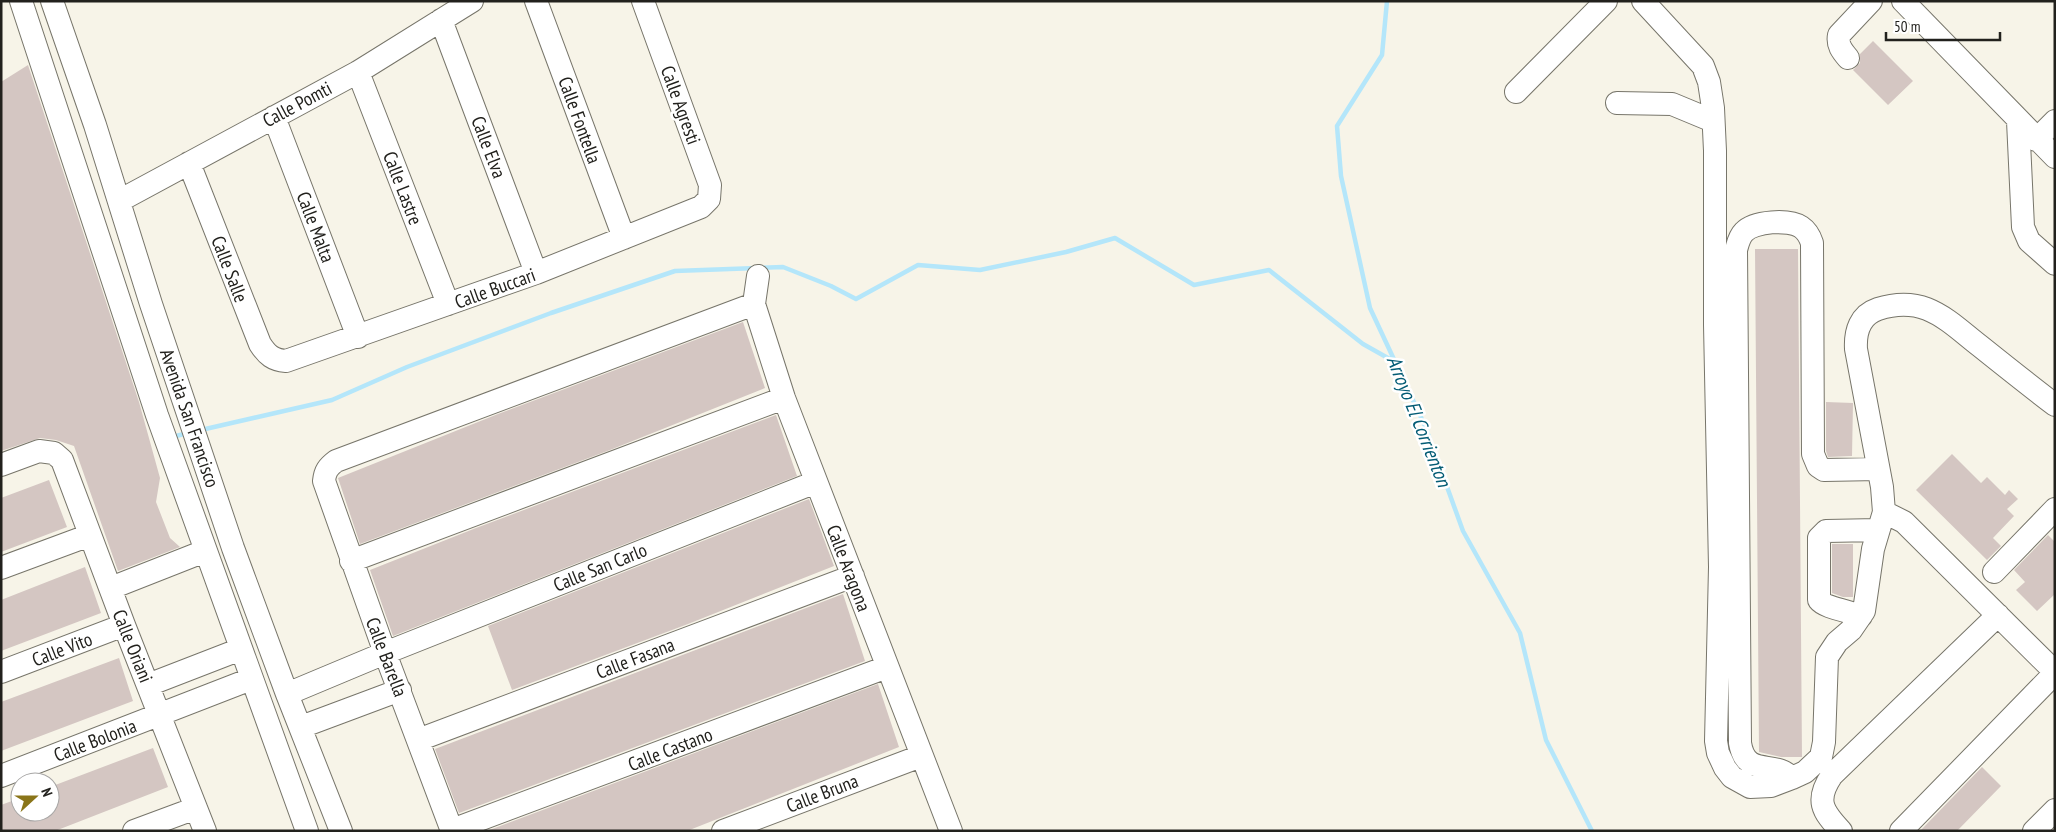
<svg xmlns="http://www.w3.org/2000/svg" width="2056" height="832" font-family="'PT Sans Narrow',sans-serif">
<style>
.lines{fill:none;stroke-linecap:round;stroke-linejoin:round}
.stream{stroke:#b4e6fa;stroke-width:4.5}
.building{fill:#d4c6c2}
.minor-casing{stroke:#77756a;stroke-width:24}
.minor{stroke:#fff;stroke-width:22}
.labels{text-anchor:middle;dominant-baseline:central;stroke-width:5;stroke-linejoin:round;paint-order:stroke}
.street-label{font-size:19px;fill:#22211d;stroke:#fff}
.water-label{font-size:20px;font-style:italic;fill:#045c75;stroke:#fff}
</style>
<rect width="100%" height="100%" fill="#f7f4e8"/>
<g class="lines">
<!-- stream -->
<path class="stream" d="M1387,1L1382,55L1337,126L1341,176L1370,308L1425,426L1463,531L1520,633L1546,740L1592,831
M201,430L332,400L407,367L551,313L675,271L783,267L831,286L856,299L918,265L980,270L1066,252L1115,238L1194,285L1269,270L1363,344L1395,362
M172,437L188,433"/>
</g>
<!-- building -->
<path class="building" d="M1873,41L1913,81L1888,105L1853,70L1860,63V54Z
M28,65L139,402L160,478L156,502L170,538L180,547L118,571L74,446L56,440L40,438L1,451V82Z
M1755,249H1798L1802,757H1781L1759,752Z
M743,322L765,388L610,450L360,544L338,478L498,414Z
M1826,402L1853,403L1852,456L1828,457L1826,451Z
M776,415L797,476L393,636L370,570L476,528Z
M1952,454L1981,483L1987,477L2005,495L2009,490L2018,499L2007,509L2014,516L1993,538L2001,546L1987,560L1916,490Z
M49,480L67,527L1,552V498Z
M809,499L834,566L688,624L512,690L488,626Z
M2048,535L2055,542V594L2037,611L2016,590L2025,582L2014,570Z
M1832,544H1853V597H1843L1832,593Z
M85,567L101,613L1,651V600Z
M843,594L865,661L459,813L435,749Z
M119,658L133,701L1,751V702Z
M878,684L899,747L687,831H487Z
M153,748L168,787L55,831H1V805L20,798V812H50V787Z
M1982,767L2001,786L1957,831H1920Z"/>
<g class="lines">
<defs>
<path id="minor" d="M21,1L157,415L307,831
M52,1L95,125L151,304L233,548L287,694L341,831
M536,1L624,238
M1643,1L1703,66L1709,82L1713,108L1715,151V325L1720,567L1716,741L1718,753L1725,768L1732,777L1750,787L1771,786L1792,778L1805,772L1821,757L1824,742L1827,657L1837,642L1851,630L1864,611L1873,549L1884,512L1882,487L1856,349C1855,331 1860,315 1878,309C1894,304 1911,303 1927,309C1947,317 1963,333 1980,346C2005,366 2030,386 2055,405
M1903,1L2055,157
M441,20L536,273
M1848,58C1842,51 1837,45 1839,35L1871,1
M358,72L448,304
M1516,92L1606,1
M1617,103L1672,104L1713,121
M274,117L358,337
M2018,121L2023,227L2029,241L2055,264
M2036,140L2055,121
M189,163L260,344C267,355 273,360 286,361L536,273L701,207L709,199L710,185L643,1
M119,201L358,72L472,1
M758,276L754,304L784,398L951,831
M1,465L39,451L54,453L62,460L124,625L205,831
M1884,512L1904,522L2055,672
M351,561L784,398
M1,568L90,535
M1994,572L2055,509
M111,588L205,551
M1861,616C1850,611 1825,608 1819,600V538L1826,531L1878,530
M1,672L124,625
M148,685L241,649
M287,694L385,653L816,482
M301,727L400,690
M418,740L853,576
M1,776L251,679
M1792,778C1774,759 1746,779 1740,743L1736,250C1738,243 1739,237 1744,232C1754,221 1789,219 1801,227C1807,231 1810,237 1812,243L1813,454L1818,466L1824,470L1878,469
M452,830L887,667
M134,831L196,808
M452,831L385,653L324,481C325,471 328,467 336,461L754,304
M723,831L921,756
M1841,831C1822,811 1815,800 1832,775L1998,615
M1901,831L2055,673
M2034,831L2055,810"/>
</defs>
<!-- minor casing -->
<use href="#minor" class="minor-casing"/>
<!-- minor -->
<use href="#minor" class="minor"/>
</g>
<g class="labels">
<!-- street labels -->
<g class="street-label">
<text transform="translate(297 104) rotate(-28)">Calle Pomti</text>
<text transform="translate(681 105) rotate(70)">Calle Agresti</text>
<text transform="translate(580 120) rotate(70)">Calle Fontella</text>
<text transform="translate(489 147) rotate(69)">Calle Elva</text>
<text transform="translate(403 188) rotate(69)">Calle Lastre</text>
<text transform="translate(316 227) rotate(69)">Calle Malta</text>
<text transform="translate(230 269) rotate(69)">Calle Salle</text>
<text transform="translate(495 288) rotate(-20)">Calle Buccari</text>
<text transform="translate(190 418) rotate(71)">Avenida San Francisco</text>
<text transform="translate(600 567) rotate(-22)">Calle San Carlo</text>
<text transform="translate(849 568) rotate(69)">Calle Aragona</text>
<text transform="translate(133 646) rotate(68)">Calle Oriani</text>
<text transform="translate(62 649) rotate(-21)">Calle Vito</text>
<text transform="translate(387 657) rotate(69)">Calle Barella</text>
<text transform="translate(635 658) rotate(-21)">Calle Fasana</text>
<text transform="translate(95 740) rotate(-21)">Calle Bolonia</text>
<text transform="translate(670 749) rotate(-21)">Calle Castano</text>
<text transform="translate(822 793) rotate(-21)">Calle Bruna</text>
</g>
<!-- water labels -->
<g class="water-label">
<text transform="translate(1419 421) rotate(68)">Arroyo El Corrienton</text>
</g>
</g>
<!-- border -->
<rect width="2056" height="832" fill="none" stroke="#22211d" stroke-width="5"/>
<!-- north arrow -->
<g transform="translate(35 797) rotate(69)"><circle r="24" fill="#ffffff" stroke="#a7a6a5"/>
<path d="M0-4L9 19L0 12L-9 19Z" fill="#8a7519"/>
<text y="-8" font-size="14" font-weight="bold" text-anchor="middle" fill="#22211d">N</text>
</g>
<!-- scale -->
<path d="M1886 32v8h114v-8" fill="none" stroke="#22211d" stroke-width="2.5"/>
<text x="1894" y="32" font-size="15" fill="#22211d" stroke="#ffffff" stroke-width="4" paint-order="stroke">50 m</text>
</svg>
